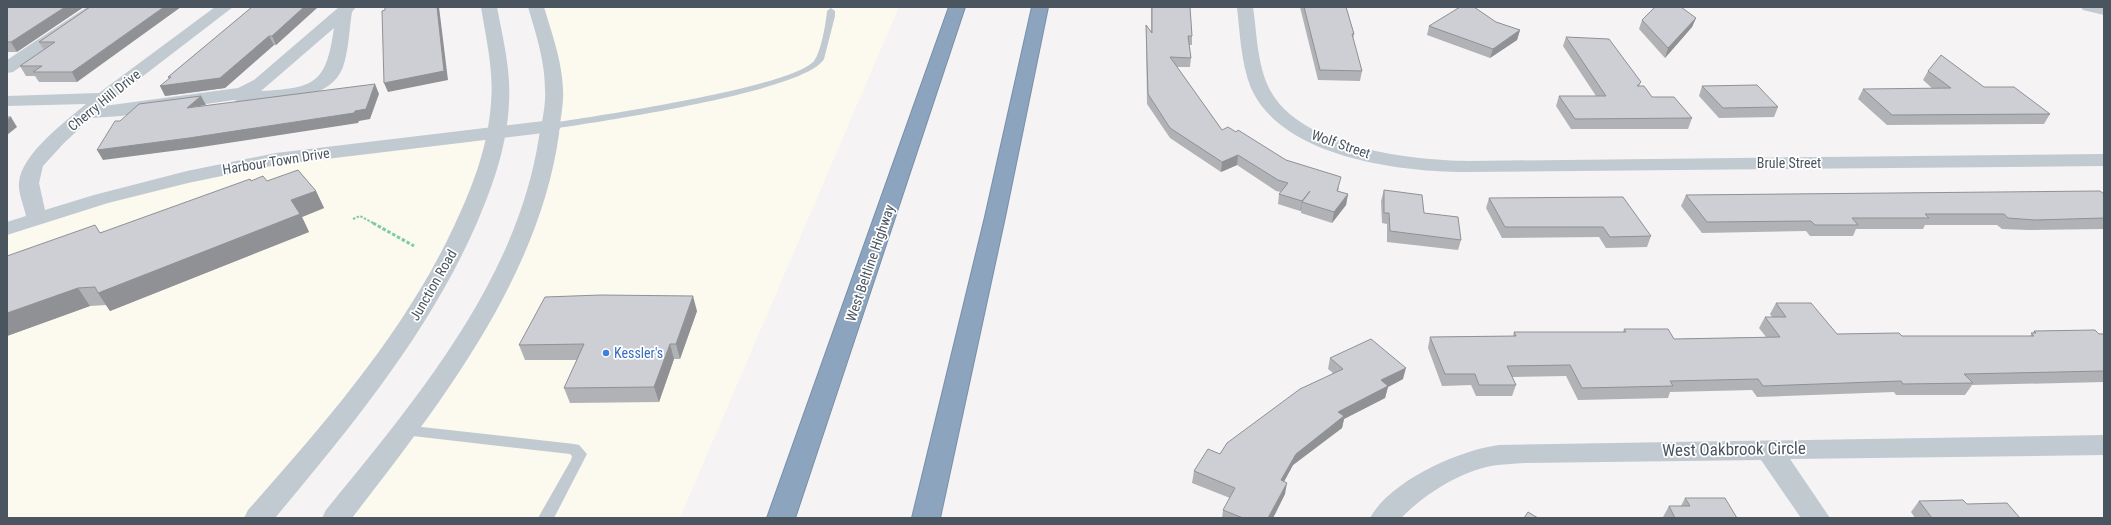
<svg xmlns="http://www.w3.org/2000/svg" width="2111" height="525" font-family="'Roboto Condensed',sans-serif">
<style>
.commercial{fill:#fcf9ef}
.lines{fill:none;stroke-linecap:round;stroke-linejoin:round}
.motorway-casing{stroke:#788faa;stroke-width:2}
.path-far1{stroke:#7dcca6;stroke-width:2;stroke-dasharray:2.5 1.5;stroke-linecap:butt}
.path{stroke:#7dcca6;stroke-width:3;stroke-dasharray:3.5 2;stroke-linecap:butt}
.service{fill:#c1c9d1;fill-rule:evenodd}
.minor{fill:#c1c9d1;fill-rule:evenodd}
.tertiary{fill:#c1c9d1;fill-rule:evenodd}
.motorway{fill:#8da4be;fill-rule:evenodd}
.wall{fill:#b0b2b6}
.shaded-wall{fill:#909194}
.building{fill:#cdcfd4;stroke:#909194}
.shop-dot{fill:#3f7fe0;stroke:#fff;stroke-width:1.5}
.labels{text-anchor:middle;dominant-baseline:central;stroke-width:3.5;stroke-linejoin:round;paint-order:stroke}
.street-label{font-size:14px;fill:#4b5560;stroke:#fff}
.shop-label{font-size:14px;fill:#366cbe;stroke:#fff;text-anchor:start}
.near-street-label{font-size:17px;fill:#4b5560;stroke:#fff}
</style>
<rect width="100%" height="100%" fill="#f5f3f3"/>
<!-- commercial -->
<path class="commercial" d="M536,7H899L680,518H336L492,296L552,126Z
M497,132L451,257L258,518H7V229L187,177Z"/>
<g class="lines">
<defs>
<path id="motorway" d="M949,7H965L795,518H767Z
M1032,7H1048L1005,217L940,518H912L985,217Z"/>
</defs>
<!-- motorway casing -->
<use href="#motorway" class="motorway-casing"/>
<!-- path-far1 -->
<path class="path-far1" d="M353,219L360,216L375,224"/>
<!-- path -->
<path class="path" d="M373,223L414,246"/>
<!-- service -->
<path class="service" d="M831,8L835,11V16L824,59C805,92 597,122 552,129L547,126L552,123C596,116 790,88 814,61C821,52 826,23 827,11Z
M404,425L574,444L579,445L587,454L554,518H538L571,460L572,456L570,454L404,435L399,434L397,430L399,426Z"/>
<!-- minor -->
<path class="minor" d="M87,7H106L13,72L7,73V60Z
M215,7H233L104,106L238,88L254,80L339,7H356L352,12C349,30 349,49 343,67C330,103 272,101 241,102L234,100L121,116L91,118L64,143L43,166L39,183L45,210L94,195L187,171L276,153L552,120L559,122L561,126L559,130L552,132L276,165L188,183L108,203L7,235V222L26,216C24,206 18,193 19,183C21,154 65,122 86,104L7,106V96L99,93ZM334,28C326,83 316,88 261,91Z
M1237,7H1253C1257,34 1257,65 1270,90C1301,148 1410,160 1468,161L2104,154V166L1468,172C1402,172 1282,158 1251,88C1241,63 1240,34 1237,7Z
M2104,435V455L1790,459L1830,518H1801L1761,460L1525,463C1514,464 1502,464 1491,466C1458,473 1425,494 1401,518H1370C1390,481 1459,450 1499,445Z"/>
<!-- tertiary -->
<path class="tertiary" d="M481,7H497C503,39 511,70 509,103C507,146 493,186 476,225C428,334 351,427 275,518H244L248,510C326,422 405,332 455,224C473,186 488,146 491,103C494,70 486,39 481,7Z
M528,7H544C552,34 562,61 563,89C564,104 560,120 559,134C539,278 439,406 352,518H322L326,510C415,401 517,281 539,137C542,122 546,105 545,90C545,61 536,34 528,7Z
M2081,7H2104V15L2083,10Z"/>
<!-- motorway -->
<use href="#motorway" class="motorway"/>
</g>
<!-- wall -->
<path class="wall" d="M7,7L17,52H7Z
M90,7L77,82H39L35,76H26L20,66L44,50L39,42Z
M252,7H318L276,45H274L225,88L165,96L169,79L168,77Z
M1151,7H1190L1192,36V45H1189L1191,58L1190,67H1177L1222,130L1236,132L1286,160L1339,188L1338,191L1348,194L1346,205L1332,223L1301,213V210L1300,211L1278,204L1279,194L1281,192L1276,191L1237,165L1221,172L1170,138L1147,104L1146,34V25L1151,32Z
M1300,7H1346L1354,34L1353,40L1362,71L1360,81L1318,80Z
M1696,18L1692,27L1665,58L1639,29L1642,20Z
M1496,22L1520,30L1517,40L1490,58L1427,35L1429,26Z
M1566,37L1641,82L1639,86L1652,97L1692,118L1688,129H1571L1556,106L1559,96H1596L1563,46Z
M1928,71L1984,87L2050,114L2044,124L1887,125L1858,99L1863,89H1933L1923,80Z
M1702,86L1778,107L1774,117L1719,118L1699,96Z
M267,181L316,191L324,208L302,217L309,232L110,311L106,305L90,306L7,336L100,233Z
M1384,190L1424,213L1461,240L1458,250L1387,242V224L1382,223L1381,201Z
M2104,194V229L2028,230L2002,229L1997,225H1925L1923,229H1856L1853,236H1810L1806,231L1702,233L1681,206L1686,195Z
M1489,198L1651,236L1647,247L1606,248L1599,237L1502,238L1486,208Z
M1776,303L1837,334L1902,336H2030L2034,331L2104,334V382L1972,385L1965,395H1896L1894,392L1757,397L1752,390L1670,392L1668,398L1578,400L1566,376L1512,377L1516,385L1512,396H1476L1471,385L1442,386L1428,348L1430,337L1513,336L1514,332H1623L1624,329L1674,339L1766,337L1759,328L1765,317H1772L1770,314Z
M697,311L680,359H674L659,402L570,403L564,388L577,360H525L519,345Z
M1330,358L1403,379L1388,387L1385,398L1344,419L1342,428L1293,465L1284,481L1285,494L1273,518H1222L1223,510L1230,498L1192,483L1194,471L1220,454L1333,373L1328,369Z
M1685,498L1737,518H1664L1663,517L1669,506H1681Z
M1919,501L1967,504L2020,518H1915L1911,512Z"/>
<!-- shaded-wall -->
<path class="shaded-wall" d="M65,7H84L17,52L11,42Z
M164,7H181L77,82L72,72Z
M304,7H318L276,45L272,36Z
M437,7H439L448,80L388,92L384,83Z
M1696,18L1692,27L1665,58L1668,48Z
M1520,30L1517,40L1490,58L1493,49Z
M269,36L274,45L225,88L165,96L160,86Z
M375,84L379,94L370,119L359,121L358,123L195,148L103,160L97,150L355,111Z
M201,96L206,105L187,108Z
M11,117L17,127L7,135V120Z
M1238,155L1237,165L1221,172L1222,162Z
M316,191L324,208L302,217L309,232L110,311L98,293L291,200Z
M1310,191L1302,202L1301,210L1300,211L1302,201Z
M1348,194L1346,205L1332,223L1334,212Z
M78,288L90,306L7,336V313Z
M693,296L697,311L680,359L676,344Z
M670,344L674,359L659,402L654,387Z
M1406,368L1403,379L1388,387L1385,398L1344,419L1342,428L1293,465L1279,491L1281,480L1296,454L1338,412L1381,380Z
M1287,483L1285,494L1273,518H1268Z"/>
<!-- building -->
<path class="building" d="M7,7H65L11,42H7Z
M90,7H164L72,72H33L42,66H20L55,42H39Z
M252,7H304L272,36H269L220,78L160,86L171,77H168Z
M385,7H437L444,71L384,83L382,11L385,10Z
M1152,7H1190L1192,36H1188L1191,58L1170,57L1222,130L1228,127L1236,132L1238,130L1286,160L1341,177L1337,191L1348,194L1334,212L1302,202L1310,191L1302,201L1279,194L1288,183L1278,180L1238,155L1222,162L1170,128L1148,94L1146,25L1152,33Z
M1304,7H1346L1354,34H1352L1362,71L1320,70Z
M1460,7H1474L1496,22L1520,30L1493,49L1429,26Z
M1655,7H1681L1696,18L1668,48L1642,20Z
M1566,37L1609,39L1641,82L1637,86H1644L1652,97H1674L1692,118L1575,119L1559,96H1606Z
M1941,55L1984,87H2014L2050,114L1892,115L1863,89L1951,88L1928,71Z
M375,84L366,109L355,111L354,113L189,138L97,150L115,121H120L139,104L201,96L187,108Z
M1757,85L1778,107L1723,108L1702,86Z
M7,117H11L7,120Z
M298,170L316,191L291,200L300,214L98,293L95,287L78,288L7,313V256L95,225L100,233L250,179L251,181L263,176L267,181Z
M1384,190L1422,195L1424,213L1458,217L1461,240L1390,231L1389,213H1384Z
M2100,191L2104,194V218L2035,220L2008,218L2004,214H1925L1929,218H1852L1858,225H1815L1811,221L1707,222L1686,195Z
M1623,197L1651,236L1610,237L1603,227H1505L1489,198Z
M601,295L693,296L676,344H670L654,387L564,388L584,344L519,345L545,297Z
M1776,303H1811L1837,334L1899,333L1902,336H2034L2031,333H2036L2034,331L2095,330L2099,334H2104V371L1964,374L1973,383L1903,384L1901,381L1763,386L1758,379L1670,381L1673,386L1582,388L1570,365L1507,366L1516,385H1479L1475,374H1445L1430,337L1516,336L1514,332H1626L1624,329H1668L1674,339L1780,337L1765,317H1786Z
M1371,339L1406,368L1381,380L1388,386L1338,412L1344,416L1296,454L1281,480L1287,483L1268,518H1243L1223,510L1235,488L1194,471L1208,449L1220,454L1227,443L1300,389L1343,369L1330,358Z
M1685,498H1725L1737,518H1675L1669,506H1690Z
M1963,500L1967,504L2007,503L2020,518H1932L1919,501Z
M1528,512L1538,518H1524Z"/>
<!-- markers -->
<circle class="shop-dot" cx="606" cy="353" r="4"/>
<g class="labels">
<!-- street labels -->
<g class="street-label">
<text transform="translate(104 100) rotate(-39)">Cherry Hill Drive</text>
<text transform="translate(1341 144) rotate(19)">Wolf Street</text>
<text transform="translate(276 161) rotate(-9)">Harbour Town Drive</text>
<text x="1789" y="163">Brule Street</text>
<text transform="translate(870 263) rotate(-71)">West Beltline Highway</text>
<text transform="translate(433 285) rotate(-60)">Junction Road</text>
</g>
<!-- shop labels -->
<g class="shop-label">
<text x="614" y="353">Kessler's</text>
</g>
<!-- near-street labels -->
<g class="near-street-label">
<text transform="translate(1734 449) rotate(-1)">West Oakbrook Circle</text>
</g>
</g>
<!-- border -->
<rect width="2111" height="525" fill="none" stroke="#4b5560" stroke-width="16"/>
</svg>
